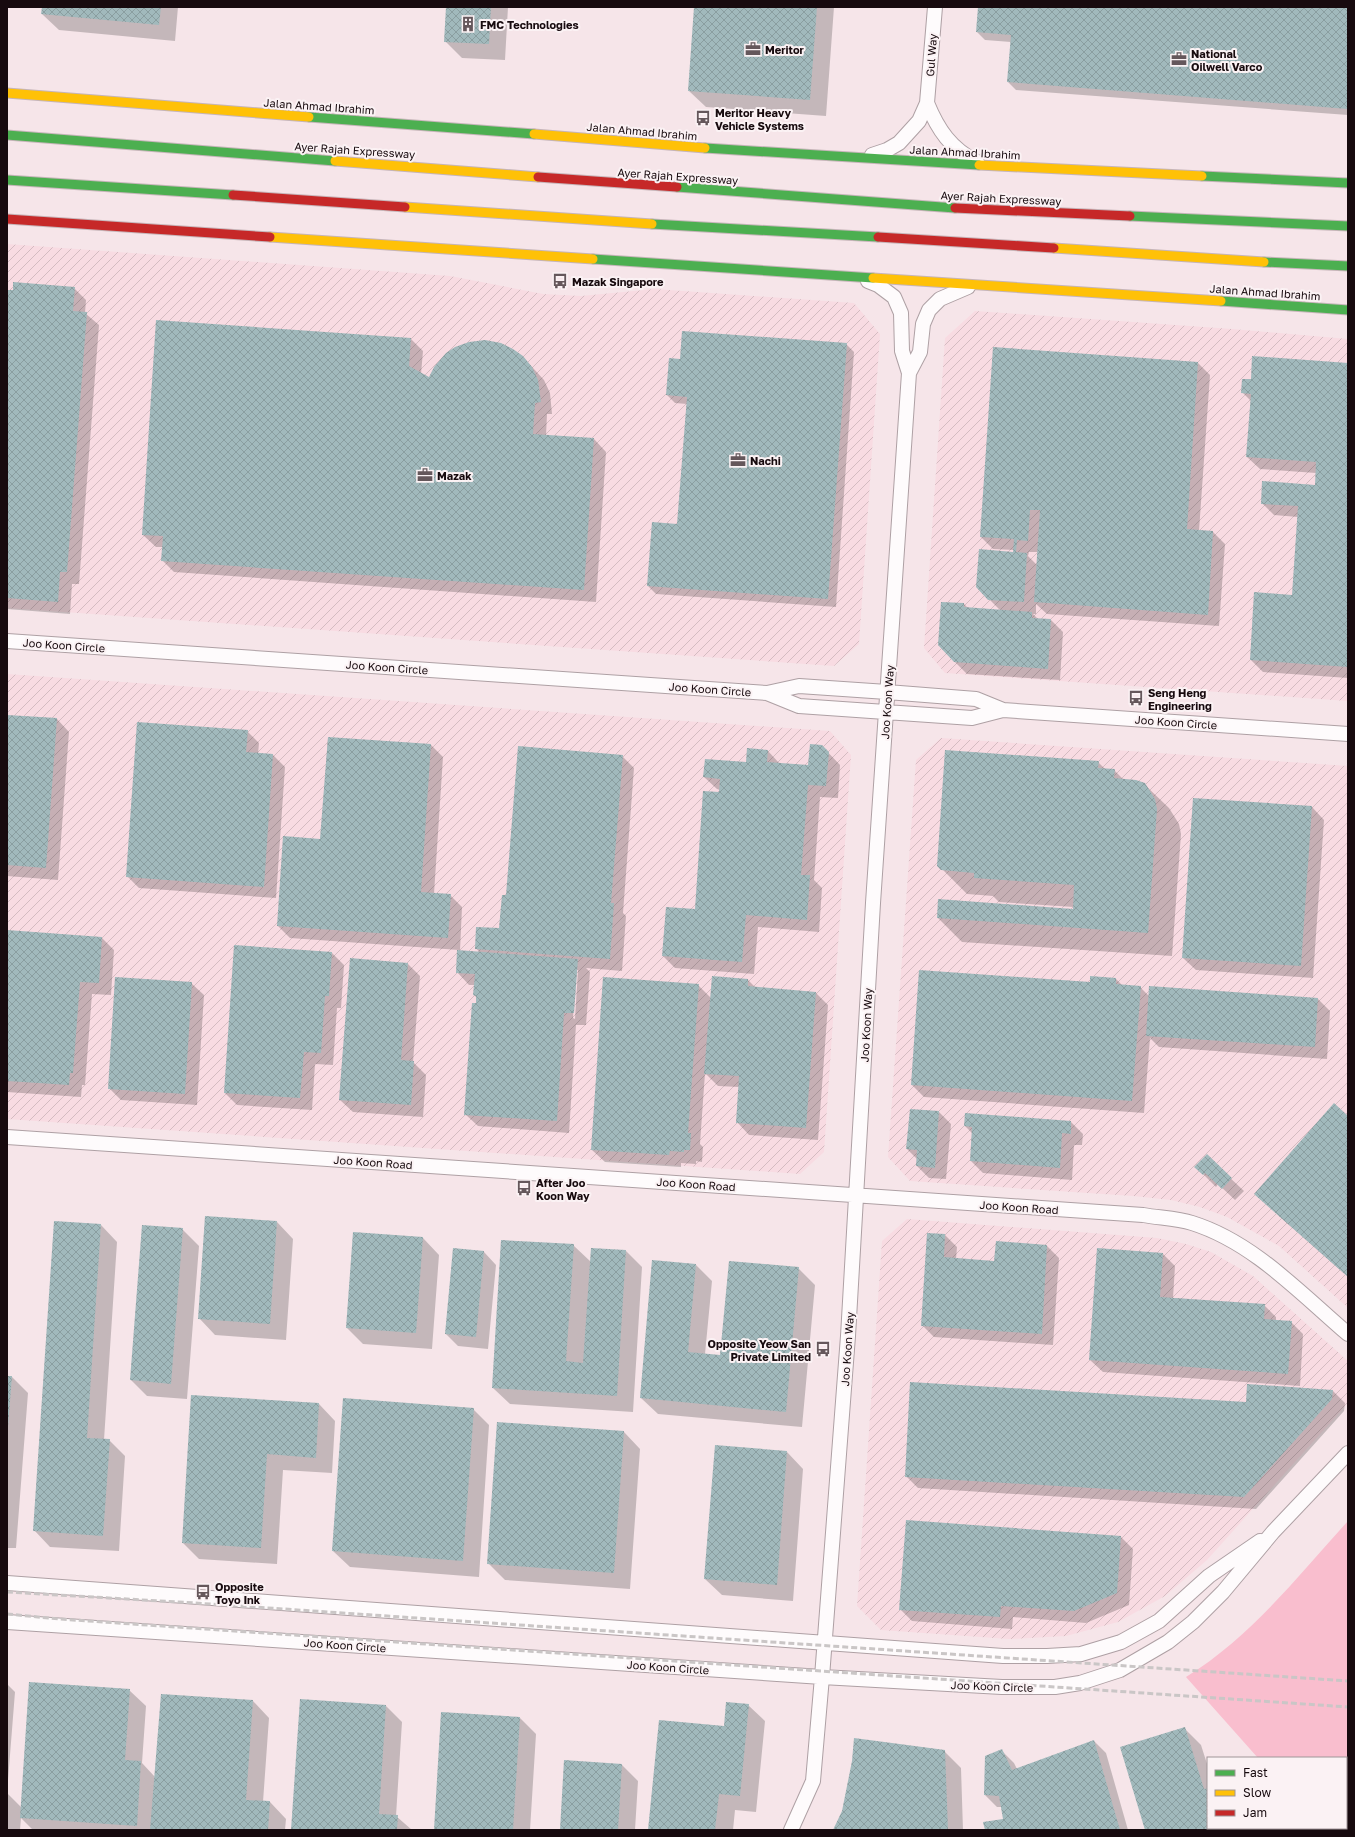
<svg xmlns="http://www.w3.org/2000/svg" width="1355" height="1837" font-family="'Golos Text',sans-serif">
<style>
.industrial{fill:url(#industrial-furrows)}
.green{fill:#f9bece}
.shadow{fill:#0003;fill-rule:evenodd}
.building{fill:url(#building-cross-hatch)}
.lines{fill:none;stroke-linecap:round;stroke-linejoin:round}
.street-casing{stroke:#aea0a4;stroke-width:16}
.fast-casing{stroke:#c6b5b9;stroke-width:11}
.slow-casing{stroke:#c6b5b9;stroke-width:11}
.jam-casing{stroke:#c6b5b9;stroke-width:11}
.street{stroke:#fefbfc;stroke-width:14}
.fast{stroke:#4caf50;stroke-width:9}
.slow{stroke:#ffc107;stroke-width:9}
.jam{stroke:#c62828;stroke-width:9}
.rail{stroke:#cac6c6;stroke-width:3;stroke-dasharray:6 3;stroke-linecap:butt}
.labels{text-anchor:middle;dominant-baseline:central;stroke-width:4;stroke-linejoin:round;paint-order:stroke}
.poi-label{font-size:11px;font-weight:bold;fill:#170a0e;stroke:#fbf2f4;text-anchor:start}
.street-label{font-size:11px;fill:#170a0e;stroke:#fbf2f4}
</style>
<defs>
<pattern id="industrial-furrows" width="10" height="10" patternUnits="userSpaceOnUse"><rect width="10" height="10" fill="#f8dbe2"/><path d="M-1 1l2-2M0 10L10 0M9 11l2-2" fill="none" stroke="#d4bbc1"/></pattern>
<pattern id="building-cross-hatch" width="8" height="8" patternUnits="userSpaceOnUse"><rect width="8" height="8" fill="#a1b9bc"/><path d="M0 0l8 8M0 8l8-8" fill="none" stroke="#8a9ea0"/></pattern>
</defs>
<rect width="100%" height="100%" fill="#f6e5e9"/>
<!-- industrial -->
<path class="industrial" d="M7,244L450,276L543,294L581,296L655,289L854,303L880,334L859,644L834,666L7,608Z
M975,311L1232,329L1348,339V701L945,673L924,648L945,338Z
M7,674L830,731L851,755L824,1152L800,1174L7,1119Z
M941,738L1348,766V1308L1279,1246L1227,1217L1200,1207L1171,1200L1133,1196L910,1181L888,1157L916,760Z
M907,1219L1157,1238L1186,1244L1211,1252L1253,1276L1348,1361V1403L1207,1560L1165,1596L1118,1622L1066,1636L1009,1639L881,1630L857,1606L882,1241Z"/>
<!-- green -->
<path class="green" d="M1348,1521V1830H1322L1320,1828H1346V1758H1258L1186,1677C1251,1637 1297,1577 1348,1521Z"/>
<!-- shadow -->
<path class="shadow" d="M43,7H178L175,41L59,30L42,14Z
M447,7H508L505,60L462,58L445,41Z
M695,7H834L826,116L706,107L689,91Z
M979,7H1348V115L1016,90L1008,82L1011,42L985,40L977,32Z
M74,288L86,300L85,313L99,325L79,584H72L70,614L7,609V291Z
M411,339L423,351L421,374L430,378L523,357L544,380L550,393L552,414H547L546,436L594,439L606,452L596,602L174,572L162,560L163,547H156L143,535Z
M846,344L854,352L836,607L656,594L648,586L678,525L687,404L675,403L667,395L681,360Z
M1198,363L1210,375L1199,531L1213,532L1225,544L1219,626L1047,614L1036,604V614H1033L1038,619L1051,620L1063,632L1060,680L967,674L954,661L964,604L968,608L1001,611L989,599L1014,553V550L993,549L981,537ZM1029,552H1038L1037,565L1028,556Z
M1348,364V678L1263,672L1251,660L1293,596L1298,517L1274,515L1262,503L1316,486V473L1260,469L1247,457L1251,401L1243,393L1252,380Z
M7,716L57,719L69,732L58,880L7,876Z
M247,731L259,743L258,754L273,755L285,767L276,898L139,888L127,876Z
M328,738L431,745L443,757L434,894L450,895L462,907L460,951L480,953L476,948L500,930L506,896L622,756L634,768L623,913L626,916L622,971L586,968L590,972L586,1025H576L569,1133L478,1126L465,1114L477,998L474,995L475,985H469L457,972L459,950L290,938L278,926L321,840ZM576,970H578L575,1019L573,1018Z
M822,746L840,765L838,798L820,797L814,880L822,888L819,932L758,927L754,974L675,968L663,956L696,910L720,793V790L717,789L704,777L747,763L768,751L780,764L809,766Z
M1098,762L1106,770H1114L1124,780L1144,784L1169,808L1179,824L1181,834L1172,956L962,942L938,918L1074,910V907L999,902L993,896L967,894L938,865Z
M1312,807L1324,820L1313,978L1196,970L1183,958Z
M7,931L102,938L114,950L111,995L92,994L85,1085H82L81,1097L7,1092Z
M332,953L344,965L341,1008H337L333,1065L315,1064L312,1110L237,1105L225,1093Z
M408,964L420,976L413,1062L426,1075L423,1117L353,1112L340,1100Z
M1115,978L1123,986L1140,987L1149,996L1318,999L1330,1011L1327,1059L1159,1047L1150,1038L1144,1113L924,1097L912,1085Z
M748,980L756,988L816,993L828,1005L818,1140L749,1135L737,1122L739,1087L718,1086L705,1073L700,1144L703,1147L702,1162L696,1161V1164L681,1163V1167L605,1162L592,1150L698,985L711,998Z
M191,983L204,995L197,1105L121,1100L109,1088Z
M939,1112L951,1124L946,1179L929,1178L917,1166V1159L907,1149Z
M1348,1117V1277L1255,1194Z
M1071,1122L1083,1134L1082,1145H1074L1072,1180L983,1173L971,1161L973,1134L965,1126Z
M1207,1156L1244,1191L1235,1200L1218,1184L1216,1187L1196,1167Z
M277,1222L293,1239L286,1340L215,1335L199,1318Z
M101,1225L117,1242L104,1440H109L125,1456L119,1551L50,1547L34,1530Z
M182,1229L199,1246L187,1399L147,1396L131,1380Z
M945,1235L957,1247L956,1259L995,1262L1047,1246L1059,1258L1053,1345L934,1337L922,1325Z
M423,1238L439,1255L432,1349L363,1344L347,1328Z
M573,1245L591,1262L626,1251L642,1267L633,1412L510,1404L493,1388Z
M484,1252L496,1265L488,1349L458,1346L446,1334Z
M1163,1254L1175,1266L1173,1298L1264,1305L1276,1317V1321L1291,1322L1303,1334L1300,1386L1103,1372L1090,1360Z
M696,1265L712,1281L705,1354L721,1356L798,1268L815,1285L802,1427L658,1414L641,1398Z
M7,1377H12L28,1393L16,1548H7Z
M1333,1391L1345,1403L1344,1411L1256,1509L918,1488L906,1476L1247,1403Z
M192,1396L319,1404L335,1421L332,1473L283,1470L277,1564L199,1559L183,1543Z
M344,1399L473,1409L489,1425L479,1577L350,1567L333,1551Z
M624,1432L640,1449L630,1589L505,1580L488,1563Z
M787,1452L803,1469L793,1601L722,1595L705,1579Z
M1121,1537L1133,1549L1129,1605L1086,1623L1013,1617L1012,1629L912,1621L900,1609Z
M7,1684L15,1692L7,1793L21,1807L129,1690L146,1706L142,1763L155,1777L253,1701L269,1718L263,1802H270L286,1819L285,1830H33L21,1818L20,1830H7Z
M748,1705L765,1721L756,1812L735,1810L733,1830H649L725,1727Z
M386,1706L402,1722L396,1816L412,1830H292Z
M520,1718L536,1734L530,1830H435Z
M1185,1729L1201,1745L1208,1767V1828H1255V1830H1146Z
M1094,1741L1106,1753L1128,1830H986L1004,1820L1002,1807H997L985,1795L1002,1751L1014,1763L1017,1769Z
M944,1751L961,1768L963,1830H834Z
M622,1765L638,1781L635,1830H561Z"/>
<!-- building -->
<path class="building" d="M42,7H161L159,25L41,14Z
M446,7H491L489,44L444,42Z
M694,7H817L810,100L688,91Z
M978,7H1348V109L1007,82L1011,35L976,32Z
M13,282L75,287L73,311L87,312L67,572H60L58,602L7,598V290H13Z
M156,320L411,338L409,366L429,377L434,367L446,353L455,347L469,342L485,340L501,343L513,349L523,356L532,367L538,380L541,402L535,403L533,434L594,438L584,590L161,561L163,536L142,535Z
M682,331L847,343L828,599L647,586L652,522L677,524L687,397L666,395L669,358L680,359Z
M993,347L1198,362L1187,529L1213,531L1208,615L1034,602L1040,510H1030L1028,541L1017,540L1016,552L1027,553L1024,602L988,600L976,587L979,549L1013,552L1014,539L980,537Z
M1252,356L1348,363V667L1250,660L1254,592L1292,595L1298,506L1261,504L1262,481L1315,485L1316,462L1246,457L1251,394L1241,393L1242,379H1251Z
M941,602L964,603V607L1032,612V618L1051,619L1048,669L954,662L938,645Z
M7,715L57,718L46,868L7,865Z
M137,722L248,730L246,752L273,754L264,887L126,877Z
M328,737L431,744L421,892L451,894L448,938L277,926L283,836L320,839Z
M810,744L822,745L829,752L826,786L808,785L801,875H810L807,920L746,915L742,962L662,956L666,907L695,909L703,791L719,792L720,779L703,777L705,759L746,762L747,748L758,749L768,750L767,762L808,765Z
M518,746L623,755L611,903H614L610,959L475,949L476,927L499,928L502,895H506Z
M945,750L1099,761L1098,768L1115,769L1114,778L1136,780L1145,783L1155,799L1157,809L1148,933L937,918L938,899L1073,909L1074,885L974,878V873L941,870L937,866Z
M1193,798L1312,806L1301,966L1182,958Z
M7,930L102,937L99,983L80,982L73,1073H70L69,1085L7,1081Z
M234,945L332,952L329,996H325L321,1053L304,1052L300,1098L224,1093Z
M457,950L578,959L574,1013H564L557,1121L464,1115L472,1003H476V996L473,995L475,974L456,973Z
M350,958L408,963L401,1060L414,1061L411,1105L339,1100Z
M919,970L1090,982V976L1116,978V984L1141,986L1132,1101L911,1085Z
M712,976L748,979V986L816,992L806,1128L736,1123L739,1076L704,1074Z
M115,977L192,982L185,1094L108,1089Z
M603,977L699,984L688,1133H691L690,1150H684V1152L670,1151L669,1155L591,1150Z
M1149,986L1318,998L1315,1047L1146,1036Z
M1334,1103L1348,1116V1277L1254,1194Z
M910,1109L939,1111L935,1168L916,1166L917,1150L906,1149Z
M965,1113L1071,1121V1134L1062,1133L1060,1168L970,1161L972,1127L964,1126Z
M1207,1154L1232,1178L1222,1189L1205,1173L1203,1175L1194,1167Z
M205,1216L277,1221L270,1324L198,1319Z
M54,1221L101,1224L87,1438L110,1439L103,1536L33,1531Z
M142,1225L183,1228L171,1384L130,1380Z
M353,1232L423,1237L416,1333L346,1328Z
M927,1233L945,1234L944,1257L994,1261L996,1241L1047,1245L1042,1334L921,1326Z
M501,1240L574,1244L566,1361L583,1363L591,1248L626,1250L617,1396L492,1388Z
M453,1248L484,1251L476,1337L445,1334Z
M1097,1248L1163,1253L1160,1297L1265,1304L1264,1319L1292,1321L1288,1374L1089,1360Z
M652,1260L696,1264L688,1352L720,1355L729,1261L799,1267L786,1412L640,1398Z
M7,1376H12L8,1427H7Z
M910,1382L1246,1402L1247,1384L1333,1390L1332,1399L1244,1497L905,1477Z
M191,1395L319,1403L316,1458L267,1454L261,1548L182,1543Z
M343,1398L474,1408L463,1561L332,1551Z
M497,1422L624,1431L614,1573L487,1564Z
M715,1445L787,1451L777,1585L704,1579Z
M906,1520L1121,1536L1117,1593L1074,1611L1001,1606L1000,1617L899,1610Z
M29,1682L130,1689L125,1760L141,1761L137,1826L20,1818Z
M161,1694L253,1700L246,1800L270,1801L268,1830H150Z
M300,1699L386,1705L379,1814L398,1815L397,1830H291Z
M726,1702L749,1704L740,1796L719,1794L715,1830H648L659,1720L724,1726Z
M441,1712L520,1717L513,1830H434Z
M1185,1727L1204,1789L1208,1788V1828H1244V1830H1145L1120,1747Z
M854,1738L945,1750L948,1830H833L842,1811L852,1761Z
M1094,1740L1120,1830H985L983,1822L1003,1819L999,1796L984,1795L985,1756L1002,1749L1012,1770Z
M564,1760L622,1764L618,1830H560Z"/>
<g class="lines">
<defs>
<path id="street" d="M927,103C938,130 951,149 977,162
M872,155L887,150L899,143L919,121L927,103L935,7
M909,373L920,352L923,324L929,310L940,299L968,287
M7,641L767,693L799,686L887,692L976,699L1003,710
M767,693L799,706L972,718L1003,710L1348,734
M7,1137L1143,1215C1159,1218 1177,1218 1192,1223C1253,1242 1300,1293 1348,1334
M7,1583L1003,1656H1047L1081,1654L1121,1642L1159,1621L1209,1576L1260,1541
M7,1622L822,1677L1002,1687H1055L1080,1683L1120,1670L1168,1642L1193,1622L1223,1592L1273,1532L1348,1453
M791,1830L813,1781L822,1677L848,1336L873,903L909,373L902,351L901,313L894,297L878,285L868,281"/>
<path id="fast" d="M309,117L534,134
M7,135L335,161
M705,148L979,165
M1202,176L1348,183
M7,180L233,195
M677,187L955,208
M1130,216L1348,226
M652,224L878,237
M593,259L873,278
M1264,262L1348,266
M1221,301L1348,310"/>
<path id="slow" d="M7,93L309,117
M534,134L705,148
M335,161L538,177
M979,165L1202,176
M405,207L652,224
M270,237L593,259
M1054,248L1264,262
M873,278L1221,301"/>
<path id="jam" d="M538,177L677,187
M233,195L405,207
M955,208L1130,216
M7,219L270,237
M878,237L1054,248"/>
</defs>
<!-- street casing -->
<use href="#street" class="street-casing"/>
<!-- fast casing -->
<use href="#fast" class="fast-casing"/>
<!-- slow casing -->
<use href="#slow" class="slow-casing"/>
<!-- jam casing -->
<use href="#jam" class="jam-casing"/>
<!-- street -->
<use href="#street" class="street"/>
<!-- fast -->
<use href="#fast" class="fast"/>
<!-- slow -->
<use href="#slow" class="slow"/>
<!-- jam -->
<use href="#jam" class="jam"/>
<!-- rail -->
<path class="rail" d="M7,1592L195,1603L1348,1681
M7,1614L59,1619L1348,1707"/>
</g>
<!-- icons -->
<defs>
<symbol id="building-bare" viewBox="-9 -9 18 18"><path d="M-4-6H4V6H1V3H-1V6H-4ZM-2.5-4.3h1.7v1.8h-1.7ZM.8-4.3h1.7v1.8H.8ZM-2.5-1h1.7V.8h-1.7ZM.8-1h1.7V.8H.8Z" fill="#65575b" stroke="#fbf2f4" stroke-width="2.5" paint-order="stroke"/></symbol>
<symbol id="office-bare" viewBox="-9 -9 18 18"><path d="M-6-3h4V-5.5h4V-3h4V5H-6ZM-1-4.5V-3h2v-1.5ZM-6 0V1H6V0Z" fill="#65575b" stroke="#fbf2f4" stroke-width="2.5" paint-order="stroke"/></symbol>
<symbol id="bus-bare" viewBox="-9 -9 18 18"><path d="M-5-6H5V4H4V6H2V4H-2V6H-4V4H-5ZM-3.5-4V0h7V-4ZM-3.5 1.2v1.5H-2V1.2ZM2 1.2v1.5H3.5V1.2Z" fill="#65575b" stroke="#fbf2f4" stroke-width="2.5" paint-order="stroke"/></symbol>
</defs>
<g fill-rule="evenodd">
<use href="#building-bare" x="457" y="13" width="22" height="22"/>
<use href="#office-bare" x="742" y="38" width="22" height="22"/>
<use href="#office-bare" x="1168" y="48" width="22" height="22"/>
<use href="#bus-bare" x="692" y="107" width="22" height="22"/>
<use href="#bus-bare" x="549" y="270" width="22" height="22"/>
<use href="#office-bare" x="727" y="449" width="22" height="22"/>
<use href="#office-bare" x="414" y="464" width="22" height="22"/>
<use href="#bus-bare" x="1125" y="687" width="22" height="22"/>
<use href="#bus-bare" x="513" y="1177" width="22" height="22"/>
<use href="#bus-bare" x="812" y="1338" width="22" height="22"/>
<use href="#bus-bare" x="192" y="1581" width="22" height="22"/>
</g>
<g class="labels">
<!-- poi labels -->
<g class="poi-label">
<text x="480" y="24">FMC Technologies</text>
<text x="765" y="49">Meritor</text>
<text x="1191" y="53">National<tspan x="1191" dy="13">Oilwell Varco</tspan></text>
<text x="715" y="112">Meritor Heavy<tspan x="715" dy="13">Vehicle Systems</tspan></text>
<text x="572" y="281">Mazak Singapore</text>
<text x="750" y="460">Nachi</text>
<text x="437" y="475">Mazak</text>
<text x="1148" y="692">Seng Heng<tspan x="1148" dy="13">Engineering</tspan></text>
<text x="536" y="1182">After Joo<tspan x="536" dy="13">Koon Way</tspan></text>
<text x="811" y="1343" text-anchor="end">Opposite Yeow San<tspan x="811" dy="13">Private Limited</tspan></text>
<text x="215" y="1586">Opposite<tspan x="215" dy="13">Toyo Ink</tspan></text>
</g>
<!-- street labels -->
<g class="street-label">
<text transform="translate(931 55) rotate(-86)">Gul Way</text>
<text transform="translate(319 106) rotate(4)">Jalan Ahmad Ibrahim</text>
<text transform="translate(642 131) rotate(5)">Jalan Ahmad Ibrahim</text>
<text transform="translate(355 150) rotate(4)">Ayer Rajah Expressway</text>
<text transform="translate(965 152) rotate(3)">Jalan Ahmad Ibrahim</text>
<text transform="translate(678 176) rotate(4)">Ayer Rajah Expressway</text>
<text transform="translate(1001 198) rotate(3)">Ayer Rajah Expressway</text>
<text transform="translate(1265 292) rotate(4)">Jalan Ahmad Ibrahim</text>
<text transform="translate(64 645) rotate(4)">Joo Koon Circle</text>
<text transform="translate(387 667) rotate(4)">Joo Koon Circle</text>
<text transform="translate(710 689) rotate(4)">Joo Koon Circle</text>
<text transform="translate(887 702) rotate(-86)">Joo Koon Way</text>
<text transform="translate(1176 722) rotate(4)">Joo Koon Circle</text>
<text transform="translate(866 1025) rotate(-87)">Joo Koon Way</text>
<text transform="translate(373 1162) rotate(4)">Joo Koon Road</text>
<text transform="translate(696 1184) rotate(4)">Joo Koon Road</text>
<text transform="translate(1019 1207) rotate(4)">Joo Koon Road</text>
<text transform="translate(847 1349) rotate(-86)">Joo Koon Way</text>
<text transform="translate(345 1645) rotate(4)">Joo Koon Circle</text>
<text transform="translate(668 1667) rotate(4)">Joo Koon Circle</text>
<text transform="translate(992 1686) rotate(2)">Joo Koon Circle</text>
</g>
</g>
<!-- border -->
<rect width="1355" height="1837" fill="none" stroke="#170a0e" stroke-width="16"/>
<!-- legend -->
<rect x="1207" y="1757" width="140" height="72" fill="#fbf2f4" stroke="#a09598"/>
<rect x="1215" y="1770" width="20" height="6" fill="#4caf50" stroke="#a09598"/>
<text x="1243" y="1777" font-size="12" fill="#170a0e">Fast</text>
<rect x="1215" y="1790" width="20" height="6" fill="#ffc107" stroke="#a09598"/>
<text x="1243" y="1797" font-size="12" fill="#170a0e">Slow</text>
<rect x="1215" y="1810" width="20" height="6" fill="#c62828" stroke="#a09598"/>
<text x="1243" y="1817" font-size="12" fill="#170a0e">Jam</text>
</svg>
